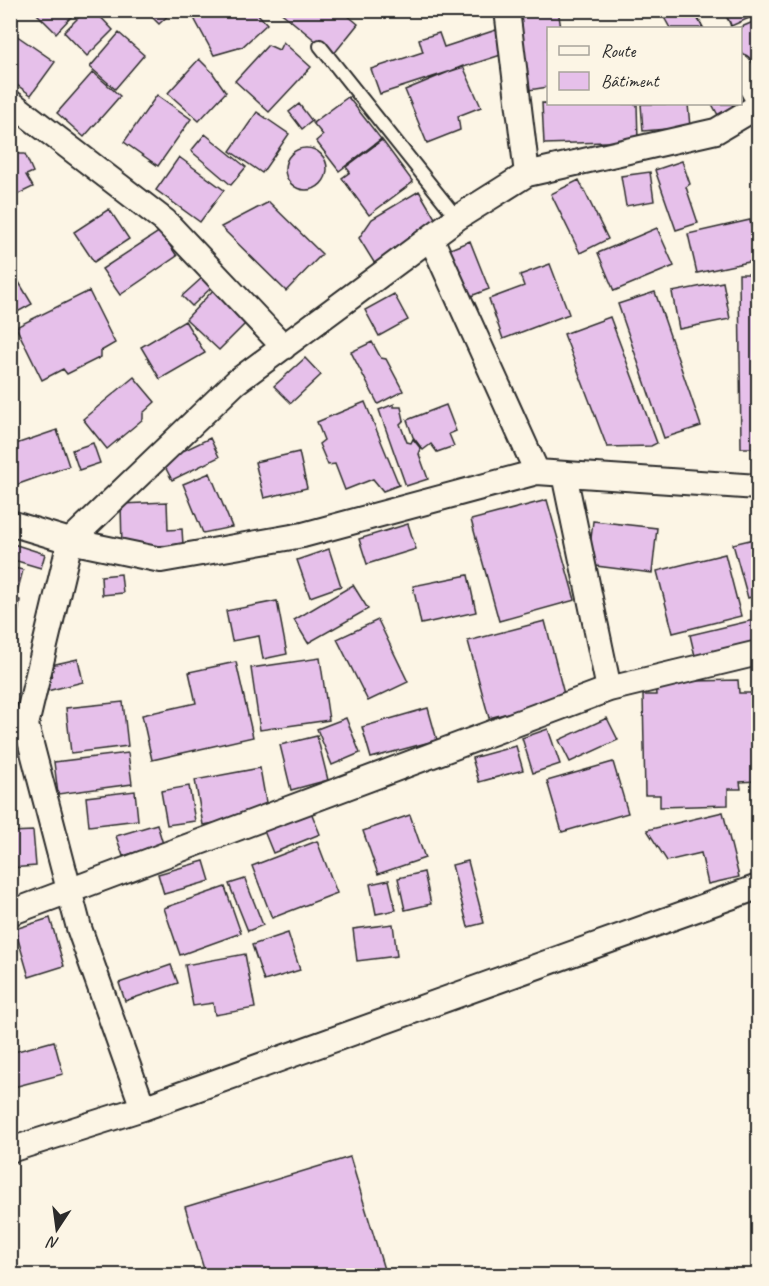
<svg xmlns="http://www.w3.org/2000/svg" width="769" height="1286" font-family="Caveat,sans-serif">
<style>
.building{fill:#e6c0ea;stroke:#2b2b2b;stroke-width:1.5}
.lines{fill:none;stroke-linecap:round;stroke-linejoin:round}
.service-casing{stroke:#2b2b2b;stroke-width:16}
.minor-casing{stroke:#2b2b2b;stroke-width:28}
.service{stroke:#fcf5e5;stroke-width:12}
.minor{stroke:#fcf5e5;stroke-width:24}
</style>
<rect width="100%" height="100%" fill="#fcf5e5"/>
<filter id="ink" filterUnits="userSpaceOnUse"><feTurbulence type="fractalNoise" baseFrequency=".0167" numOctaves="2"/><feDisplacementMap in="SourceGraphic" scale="12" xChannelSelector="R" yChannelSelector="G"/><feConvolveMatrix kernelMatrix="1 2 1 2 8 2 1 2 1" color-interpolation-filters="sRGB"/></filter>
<g filter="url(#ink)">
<!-- building -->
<path class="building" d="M33,10H69L73,15L56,33Z
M86,10H94L113,30L87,56L64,32Z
M151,10H174L159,24L151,16L154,13Z
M201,10H254L267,24L242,47L214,55L195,20Z
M278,10H341L358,24L333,55Z
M544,10H558L561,28H548V87L529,90L517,14Z
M660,10H701L712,28H670Z
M721,10H758V14L729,27Z
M758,20V58L747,63L740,49V28H739Z
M496,30L504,54L380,94L371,69L423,52L419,39L439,33L444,47Z
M10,31L55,62L31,95L10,80Z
M119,33L144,55L115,89L90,67Z
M283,42L311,67L269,112L235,81L268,45L279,50Z
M199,59L212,72L226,92L199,121L168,93Z
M758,60V80H757L751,62Z
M463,66L481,107L458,116L460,130L427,143L405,90Z
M93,72L120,96L84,137L57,113Z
M157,95L191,119L158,166L124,142Z
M348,97L381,139L339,171L316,141L323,135L313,123Z
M542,103L637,104L638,141L544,144Z
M299,104L312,121L302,129L289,112Z
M641,104H688L690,127L643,131Z
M712,104H740L718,115Z
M257,112L289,134L262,173L230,151Z
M205,134L246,167L231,185L191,151Z
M382,140L413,182L369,215L342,178L350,172L346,167Z
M15,146L19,154H25L33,172L26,175L33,187L10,198V148Z
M285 169a21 21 0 1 1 42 0a21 21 0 1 1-42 0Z
M179,157L224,190L200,222L156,190Z
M682,161L690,184L686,187L698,223L676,230L655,170Z
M650,172L654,201L626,206L621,176Z
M579,180L608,239L580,253L551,194Z
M419,191L439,225L375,264L359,238L372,219Z
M269,202L322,254L286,291L221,227Z
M109,209L129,239L94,262L74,232Z
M750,220L758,260L697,273L688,234Z
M657,228L674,266L614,291L598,253Z
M160,231L177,256L120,295L102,269Z
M470,241L489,289L463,299L443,252Z
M550,264L569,314L503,339L489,299L524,286L520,275Z
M14,274L32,304L10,316V276Z
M739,274H758V448H741Z
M203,277L212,287L192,306L182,296Z
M723,282L730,319L679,329L672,292Z
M216,287L238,308L245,324L219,350L186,319Z
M89,291L115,343L101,351V357L67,374L63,369L42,380L16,327Z
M655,292L701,426L664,438L618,304Z
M394,294L408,320L379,336L365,310Z
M610,317L657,443L651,446L607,447L564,334Z
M185,321L205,353L160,379L141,347Z
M372,342L381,358L386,359L403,391L378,404L351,352Z
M305,358L321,375L291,403L274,386Z
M134,377L155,402L143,413V419L107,449L83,419Z
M365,402L399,485L383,491L373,479L345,490L335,464L328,465L319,444L324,440L317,422Z
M394,404V407H401L404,420L400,424L407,442L411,443L413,439L421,449L419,454L428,479L406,486L379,410Z
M446,405L456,431L449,434L454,446L437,452L431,444L423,450L413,437L407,420Z
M57,430L69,466L16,485L10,468V446Z
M210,438L219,457L172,480L162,461Z
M93,443L100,463L79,470L72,450Z
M299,452L307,488L264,498L255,462Z
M210,473L232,527L203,533L183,484Z
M547,500L575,600L499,621L471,520Z
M167,502L168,530L182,529L183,545L122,547L121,504Z
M593,521L657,528L652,573L588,565Z
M408,524L416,549L367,564L359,539Z
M758,538V595L748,598L733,544Z
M10,543L45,554L41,568L10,559Z
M329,549L341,586L310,597L297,560Z
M725,554L741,616L673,633L657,571Z
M10,567L23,570L17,593L10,592Z
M121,574L123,593L102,595L101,576Z
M468,575L476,612L421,624L413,586Z
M353,585L368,609L308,643L294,620Z
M10,598L20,600L18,614L10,613Z
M277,601L287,654L263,659L259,636L232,641L226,611Z
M758,619V641L695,656L690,635Z
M378,620L408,682L368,701L337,639Z
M545,621L565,698L489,718L468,641Z
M320,658L329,720L260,730L251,668Z
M78,659L83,682L47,691L42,667Z
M236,662L253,737L152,760L142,715L196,703L189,672Z
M738,680L739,693H755L756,781L740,782L741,789H728V805L660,807V795H645L643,695H656L655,682Z
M123,702L128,746L71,753L66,708Z
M428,708L437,740L371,758L362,727Z
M346,718L360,753L332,765L317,729Z
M607,718L618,740L570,762L559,740Z
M548,729L560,764L533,773L522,738Z
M317,736L328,780L291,790L280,745Z
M516,746L523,770L479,782L472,758Z
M128,753L132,784L58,794L54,762Z
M613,762L628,813L562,832L547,781Z
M260,768L268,814L203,825L195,780Z
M189,786L195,821L167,825L161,791Z
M135,791L138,820L89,826L86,797Z
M311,812L320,834L273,853L264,831Z
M723,812L739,877L708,884L701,853L667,861L647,830Z
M410,815L425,858L378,874L363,831Z
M157,824L163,844L123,856L116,836Z
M33,831L36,866L10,868V832Z
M317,841L337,893L272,918L252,866Z
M204,861L210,881L164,894L158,874Z
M468,861L484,923L468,927L452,865Z
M424,872L431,904L405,910L398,878Z
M245,879L263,925L248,931L229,884Z
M389,880L396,910L376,914L370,884Z
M225,887L241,933L180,955L164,908Z
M50,918L64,966L29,977L15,929Z
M393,924L397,956L357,961L353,929Z
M288,933L300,970L264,981L252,945Z
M245,954L255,1008L215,1015L213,1003L193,1006L185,965Z
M171,965L178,983L125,1001L119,983Z
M54,1041L63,1074L10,1088V1053Z
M350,1157L386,1276H206L185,1207Z"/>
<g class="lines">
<defs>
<path id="service" d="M320,46L457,218"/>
<path id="minor" d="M507,10L527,174
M708,10L718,28
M740,67L758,99
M10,102L165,221L284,347
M431,238L537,472
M564,474L609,689
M10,523L70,541L161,560L303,535L537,472L758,487
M10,913L609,689L758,653
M143,1108L79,928L26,725L70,541L236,382L457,218L527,174L716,131L758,106
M10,1150L143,1108L758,887"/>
</defs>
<!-- service casing -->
<use href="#service" class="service-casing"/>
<!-- minor casing -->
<use href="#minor" class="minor-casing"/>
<!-- service -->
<use href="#service" class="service"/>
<!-- minor -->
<use href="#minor" class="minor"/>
</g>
</g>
<!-- margin -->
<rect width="769" height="1286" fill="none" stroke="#fcf5e5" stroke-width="36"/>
<rect x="18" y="18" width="733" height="1250" fill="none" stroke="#2b2b2b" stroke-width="2" filter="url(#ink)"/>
<!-- legend -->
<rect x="547" y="27" width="195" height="78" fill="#fcf5e5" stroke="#a8a49b" stroke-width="1.5"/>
<rect x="559" y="46" width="30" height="9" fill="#fcf5e5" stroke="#a8a49b" stroke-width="1.5"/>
<text x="601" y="57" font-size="18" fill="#2b2b2b">Route</text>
<rect x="559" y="72" width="30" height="18" fill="#e6c0ea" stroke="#a8a49b" stroke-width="1.5"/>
<text x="601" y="87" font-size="18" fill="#2b2b2b">Bâtiment</text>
<!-- north arrow -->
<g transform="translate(57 1229) rotate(193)" stroke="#fcf5e5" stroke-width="4.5" paint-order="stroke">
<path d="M0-4.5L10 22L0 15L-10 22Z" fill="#2b2b2b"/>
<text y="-9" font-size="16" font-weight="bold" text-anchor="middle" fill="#2b2b2b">N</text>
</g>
</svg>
